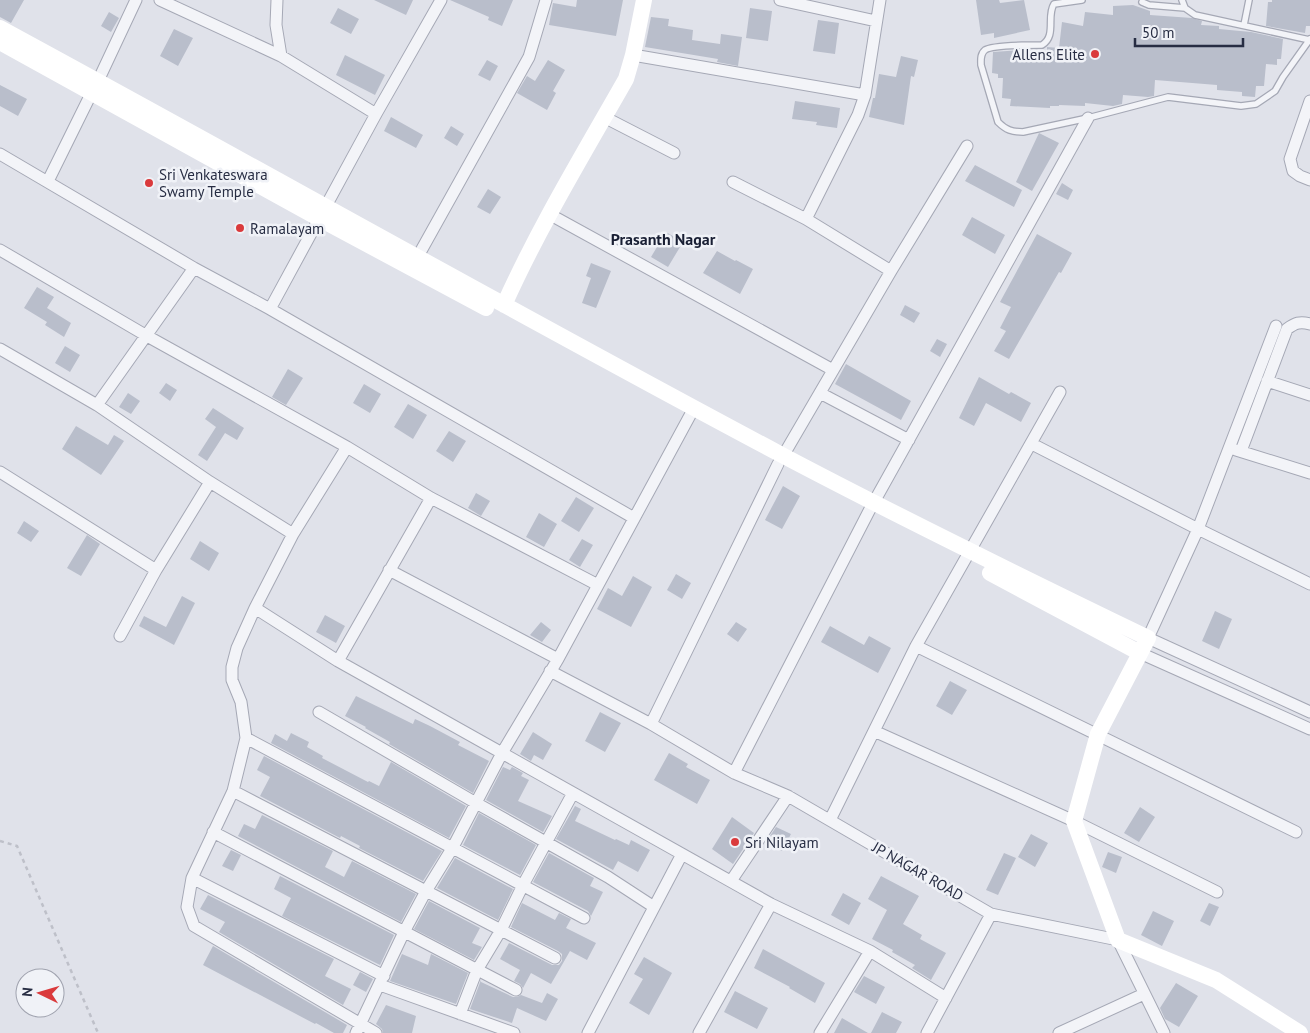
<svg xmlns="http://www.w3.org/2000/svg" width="1310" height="1033" font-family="'PT Sans',sans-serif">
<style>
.building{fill:#b9becb}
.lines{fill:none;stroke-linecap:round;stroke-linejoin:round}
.lane-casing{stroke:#a5a8b5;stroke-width:8}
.street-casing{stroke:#a5a8b5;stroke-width:13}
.path{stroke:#bec0c9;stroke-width:2.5;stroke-dasharray:4 4;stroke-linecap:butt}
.lane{stroke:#f3f4f8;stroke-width:5.5}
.street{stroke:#f3f4f8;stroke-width:11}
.secondary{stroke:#fff;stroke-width:16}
.poi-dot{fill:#da3a3c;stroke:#f0f2f7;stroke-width:2}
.labels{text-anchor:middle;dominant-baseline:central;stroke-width:5;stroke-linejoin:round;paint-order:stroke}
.poi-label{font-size:15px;fill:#272d43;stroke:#f0f2f7;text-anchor:start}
.street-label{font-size:15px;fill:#272d43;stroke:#f0f2f7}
.neighbourhood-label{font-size:16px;font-weight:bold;fill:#191f34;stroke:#f0f2f7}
</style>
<rect width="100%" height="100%" fill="#e0e2ea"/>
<!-- building -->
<path class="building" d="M0,0H24L11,23L0,17Z
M374,0H413L406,15Z
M450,0H513L502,26L488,20L489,17Z
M577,0H623L616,36L549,25L553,3L576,7Z
M976,0H999L1000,3L1024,0L1030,30L994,38V33L981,35Z
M1272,0H1310V26H1306L1305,33L1266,26L1268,2H1272Z
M1133,5L1150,11V15L1192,18L1202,21L1201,25L1219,26V29L1251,32L1283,39L1281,59H1277V65L1266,64L1264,86H1256L1255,97L1242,96V92L1217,90V85L1155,80L1154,96L1148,97L1123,95L1122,104L1113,106L1085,103V106L1059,105V106H1050V108L1010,106L1011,99L1002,98L1003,78H998V74L992,73L993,52L1021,50L1047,51V47L1059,48L1062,22L1083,26L1085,12L1113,15V6Z
M338,8L359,19L351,34L330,23Z
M750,8L772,11L768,41L746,38Z
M109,12L119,18L111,32L101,26Z
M651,17L669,19L668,26L693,30L692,40L720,44L721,34L742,37L738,66L717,62L718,59L645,47Z
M818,20L839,23L835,54L813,51Z
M174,29L193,38L178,66L160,56Z
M345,55L385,75L375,95L336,75Z
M901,56L918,60L914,77L911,76L904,125L869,117L873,98H875L879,74L896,77Z
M487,60L498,66L490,81L478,75Z
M548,60L565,70L553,91L556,93L547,110L517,93L527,76L535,81Z
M0,85L27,99L18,116L0,106Z
M795,101L840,108L837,128L816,125L817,122L792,119Z
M391,117L423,135L416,148L384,131Z
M451,126L464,134L457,146L444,138Z
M1039,133L1059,143L1032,191L1016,182Z
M975,165L1022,190L1014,207L965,181Z
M1062,183L1073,190L1068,200L1056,194Z
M488,189L501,197L490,214L477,207Z
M972,217L1005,235L995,254L962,235Z
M666,232L683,242L668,267L651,257Z
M1037,234L1072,253L1061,273L1059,272L1009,359L994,351L1006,331L1000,328L1011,307L1000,302Z
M717,251L735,261L736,260L753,269L740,294L703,273Z
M591,263L611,271L596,308L582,303L591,278L586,276Z
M37,287L54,297L47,308L71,323L64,337L45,325L47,322L24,308Z
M905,305L920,313L914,323L900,315Z
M937,339L947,344L940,357L930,351Z
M65,346L80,355L70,372L55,363Z
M846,364L911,401L901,420L835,384Z
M288,369L303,378L286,405L272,397Z
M979,377L1009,394L1011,392L1031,403L1021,422L986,403L974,426L959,418Z
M166,383L177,390L170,401L159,393Z
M364,384L381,394L370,413L353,403Z
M128,393L140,401L131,414L119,407Z
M408,404L427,415L413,439L394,427Z
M213,408L244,428L237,440L225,433L207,461L198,455L216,427L205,419Z
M76,426L108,445L114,435L124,441L101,475L62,449Z
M449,431L466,441L453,462L436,451Z
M783,486L800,496L782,529L765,520Z
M476,493L490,501L481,516L468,508Z
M576,497L594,508L579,532L561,521Z
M539,513L557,524L544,547L526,537Z
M24,521L39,531L31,542L17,533Z
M87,535L100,544L81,576L67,568Z
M582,539L593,545L580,567L569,560Z
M200,541L219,553L209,571L190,559Z
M676,574L691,583L682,599L667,590Z
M633,576L652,587L631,627L597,609L608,588L622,596Z
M182,596L195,603L174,645L139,626L144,616L166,627Z
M1215,611L1232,619L1219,649L1202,641Z
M325,615L345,626L336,643L316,632Z
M541,622L551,630L542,642L530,635Z
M736,622L747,629L738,642L727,634Z
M830,626L864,645L869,636L891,648L878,673L821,642Z
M950,681L967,690L952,715L936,706Z
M356,696L413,724L415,719L430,726L460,742L458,745L489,761L473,793L389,744L390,742L365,728L366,727L345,716Z
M600,712L621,723L605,752L585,741Z
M533,732L552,744L543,760L534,755L531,761L520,754Z
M291,733L309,742L307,747L323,756L322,758L368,782L369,781L379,786L391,762L466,806L449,838L271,743L275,734L287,741Z
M669,753L688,764L686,767L710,780L697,804L654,780Z
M264,756L442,851L423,881L359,848L360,846L341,836L340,838L260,796L270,777L257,770Z
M503,767L510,770L512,767L523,773L521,776L529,780L518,801L552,816L543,832L486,800Z
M575,806L581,809L575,821L615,840L616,839L629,845L631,840L650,850L638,872L618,861L613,870L556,839Z
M1140,807L1155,817L1139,842L1124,833Z
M479,813L536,845L520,875L463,845Z
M262,815L333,851L325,867L344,877L352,861L416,894L401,922L238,836L244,824L255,829Z
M732,817L754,833L733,864L712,849Z
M776,827L791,834L782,851L766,842Z
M1031,834L1048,843L1035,867L1018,857Z
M231,850L241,855L233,871L222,866Z
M1108,852L1122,857L1116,873L1102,867Z
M549,853L594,878L590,886L603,892L591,916L588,911L533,882Z
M1004,853L1016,858L998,895L986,890Z
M455,858L513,889L498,920L437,888Z
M280,876L394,935L380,965L282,916L291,898L274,889Z
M881,876L919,896L903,924L922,935L920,939L946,953L931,980L912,968L915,965L892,952L893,950L872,939L887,910L868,899Z
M843,893L861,903L849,925L831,915Z
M208,895L334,959L325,976L351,989L343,1005L219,932L225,922L200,909Z
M429,901L480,928L472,943L482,947L474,960L414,929Z
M522,903L555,920L559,913L571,919L566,928L596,943L587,960L570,951L551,984L531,973L523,988L520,984L514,981L520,970L500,959L509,943L552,965H559L562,961V954L558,951L511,927Z
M1209,903L1219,907L1210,926L1200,921Z
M1153,911L1174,921L1162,946L1141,935Z
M213,946L347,1025L343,1033H334L316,1023L315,1024L203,965Z
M763,949L825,983L815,1003L789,988L790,987L754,968Z
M402,954L428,965L431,954L468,973L456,1004L390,981Z
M644,957L672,973L649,1015L629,1003L643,979L634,974Z
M360,972L373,979L366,992L353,985Z
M864,976L885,987L876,1004L854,992Z
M481,980V982L513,997H517L521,995L542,1003L547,993L558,999L546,1021L517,1008L512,1023L470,1009Z
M1176,983L1198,996L1179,1027L1165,1019L1160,1008Z
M735,991L768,1008L757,1029L724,1012Z
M386,1005L416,1016L412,1033H383L382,1029L376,1024Z
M882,1012L902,1022L896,1033H871Z
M842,1018L868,1033H834Z"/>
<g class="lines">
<defs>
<path id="lane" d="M1082,0L1054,4C1046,16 1057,36 1042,45C1031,45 992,45 985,50C980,54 981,60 981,65L998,122C1006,130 1012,132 1023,132L1088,118L1168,97L1241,106L1256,104L1275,91L1283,77L1310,39
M1182,0L1185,8L1195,15L1310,40
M1142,2L1149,5L1185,8
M1244,25L1249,0"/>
<path id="street" d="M160,0L281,56L376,114
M277,0L276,25L281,56
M780,0L876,21
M633,55L865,95
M98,81L136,0
M1310,101L1290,159L1293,171L1300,176L1310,180
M604,117L674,153
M0,154L194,268L270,309L634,518
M48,181L92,92
M733,182L806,219L891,271
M549,214L833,370
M806,219L858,115L865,95L880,0
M0,250L147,336L347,447L431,498L598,585
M417,258L529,57L546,0
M270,309L376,114L441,0
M1276,326L1198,529L1148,638L1310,712
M0,349L97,405L210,482L293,534
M1267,381L1310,395
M820,393L909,440
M97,405L194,268
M1032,444L1198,529L1310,584
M347,447L293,534L255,608L237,648L232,667V680L241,702L246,738L233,791L192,878L187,907L194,926L376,1033
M1236,450L1310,473
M1241,451L1287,329C1295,323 1300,321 1310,324
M783,456L891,271L967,146
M0,472L156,570
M389,570L558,659
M255,608L338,661L771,904L870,951L946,998
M120,636L156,570L210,482
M916,646L1296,832
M1140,653L1310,729
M338,661L431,498
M550,671L651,724L734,773L788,796L991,914L1118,940L1164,1033
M319,712L476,803L608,877L654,907
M651,724L778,464
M874,731L1074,821L1217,892
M246,738L584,918
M734,773L869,511L1088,118
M233,791L555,958
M830,820L916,646L1060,392
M213,832L516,990
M192,878L384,976
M731,881L788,796
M380,985L514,1033
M460,1014L477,970L501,930L523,885L573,793
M356,1033L404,932L426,891L453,847L502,753L558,659L694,408
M588,1033L682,854
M699,1033L771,904
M820,1033L870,951
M927,1033L991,914
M1059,1033L1144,994"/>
</defs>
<!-- lane casing -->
<use href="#lane" class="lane-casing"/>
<!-- street casing -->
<use href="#street" class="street-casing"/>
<!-- path -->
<path class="path" d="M0,841L17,846L98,1033"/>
<!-- lane -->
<use href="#lane" class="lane"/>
<!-- street -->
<use href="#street" class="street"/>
<!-- secondary -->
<path class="secondary" d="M0,28C260,169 518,315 780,454C901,518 1024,578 1148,638L1098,734L1074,821L1118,940L1216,980L1300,1033
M0,42L320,219L486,308
M504,305C539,227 584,153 626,79L633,55L644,0
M990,573L1140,653"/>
</g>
<!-- markers -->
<g class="poi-dot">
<circle cx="1095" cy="54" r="5"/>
<circle cx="149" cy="183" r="5"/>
<circle cx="240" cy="228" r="5"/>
<circle cx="735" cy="842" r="5"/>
</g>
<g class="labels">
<!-- poi labels -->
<g class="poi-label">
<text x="1085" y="54" text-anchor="end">Allens Elite</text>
<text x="159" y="174">Sri Venkateswara<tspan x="159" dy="17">Swamy Temple</tspan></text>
<text x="250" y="228">Ramalayam</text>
<text x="745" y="842">Sri Nilayam</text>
</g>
<!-- street labels -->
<g class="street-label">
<text transform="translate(918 871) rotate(30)">JP NAGAR ROAD</text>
</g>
<!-- neighbourhood labels -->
<g class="neighbourhood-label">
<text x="663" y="239">Prasanth Nagar</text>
</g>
</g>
<!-- north arrow -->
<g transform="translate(40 993) rotate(275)"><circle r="24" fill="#f0f2f7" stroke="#a0a3af"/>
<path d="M0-4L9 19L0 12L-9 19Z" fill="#da3a3c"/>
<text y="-8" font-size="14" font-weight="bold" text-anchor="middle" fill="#272d43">N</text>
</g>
<!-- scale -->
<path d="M1135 38v8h108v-8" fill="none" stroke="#272d43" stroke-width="2.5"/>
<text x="1142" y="38" font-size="15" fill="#272d43" stroke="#f0f2f7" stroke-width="4" paint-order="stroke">50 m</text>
</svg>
